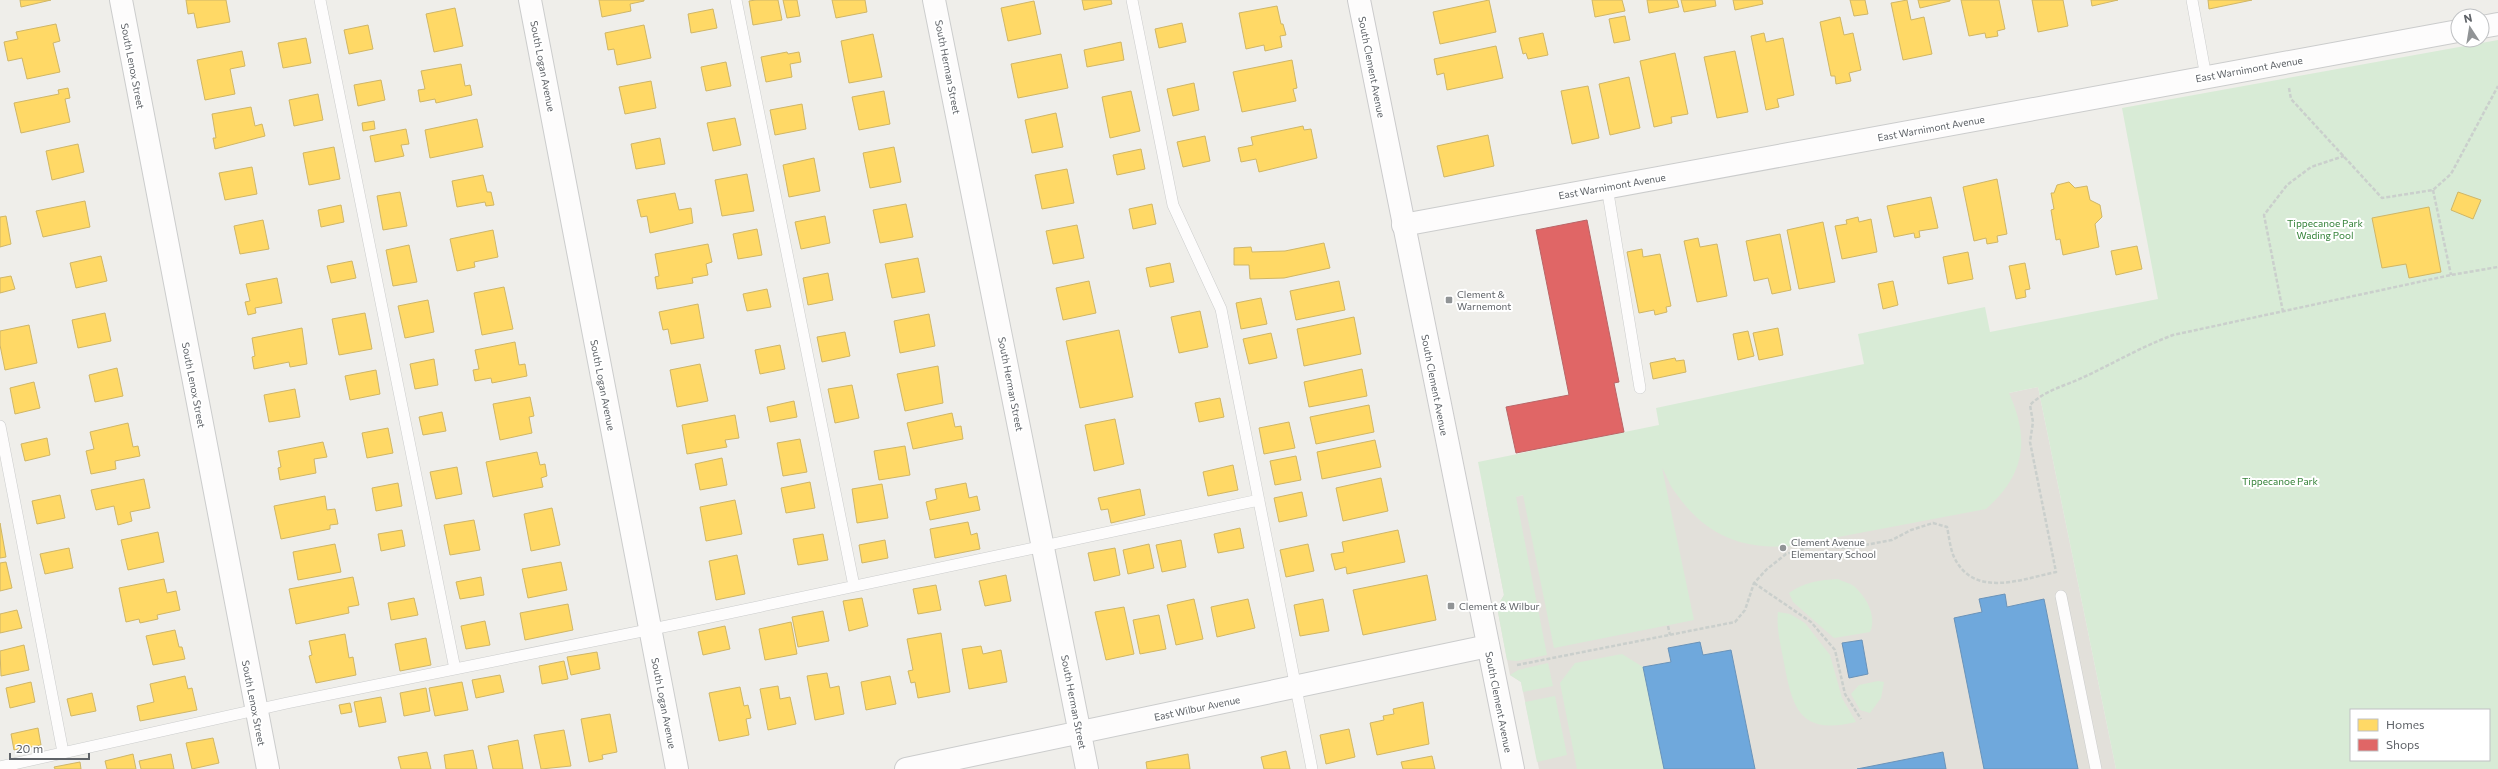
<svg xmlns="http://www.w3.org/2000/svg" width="2498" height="769" font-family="Commissioner,sans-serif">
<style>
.education{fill:#e2e0da}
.green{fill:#d8ebd6;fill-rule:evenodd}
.homes{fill:#ffd966;stroke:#cfb667}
.shops{fill:#e06666;stroke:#b96567}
.schools{fill:#6fa8dc;stroke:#6a93b9}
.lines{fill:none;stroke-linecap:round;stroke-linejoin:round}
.lane-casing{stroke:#cbcccc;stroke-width:12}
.street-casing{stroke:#cbcccc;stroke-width:24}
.secondary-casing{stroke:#cacacb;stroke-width:24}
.path{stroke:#cacfcc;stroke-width:2.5;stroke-dasharray:4 2;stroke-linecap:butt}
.lane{stroke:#fdfcfc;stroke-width:11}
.street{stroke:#fdfcfc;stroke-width:22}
.secondary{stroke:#fdfcfc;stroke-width:22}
.poi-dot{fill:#919496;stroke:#fff;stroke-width:1.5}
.labels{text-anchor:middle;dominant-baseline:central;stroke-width:4;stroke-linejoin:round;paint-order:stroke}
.street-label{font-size:10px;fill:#5f6368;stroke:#fff}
.park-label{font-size:10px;fill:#348238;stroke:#fff}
.poi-label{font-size:10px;fill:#5f6368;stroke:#fff;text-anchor:start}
</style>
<rect width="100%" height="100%" fill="#efeeea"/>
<!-- education -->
<path class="education" d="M2038,387L2116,769H1539L1521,682L1510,675L1497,607L1504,595L1486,503Z"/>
<!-- green -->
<path class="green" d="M2498,40V769H2116L2038,387L2009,393C2030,439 2025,475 1986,509L1791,546C1740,550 1704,534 1675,492C1669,485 1667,475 1662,468L1694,620L1554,648L1523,495L1516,497L1547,655L1517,661L1507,660L1497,607L1504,595L1478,462L1659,425L1656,408L1864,364L1858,334L1985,307L1990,332L2158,299L2122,108ZM2351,710H2489V760H2351Z
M1838,579C1843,582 1851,583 1855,587C1867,598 1877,617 1870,632L1834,638L1793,602L1789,593C1805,582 1819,580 1838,579Z
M1778,612L1790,614L1805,623L1830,655L1842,698L1856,722C1801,735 1793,711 1784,663C1781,646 1776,629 1778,612Z
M1622,654L1643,667L1664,769H1577L1560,683L1575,663Z
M1548,663L1553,686L1523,692L1521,682L1510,675L1518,670Z
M1878,681L1884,682L1881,698L1870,713L1860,710L1851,694L1859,685Z
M1555,696L1567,755L1537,762L1525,702Z"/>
<!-- homes -->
<path class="homes" d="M20,0H51L21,7Z
M186,0H226L230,22L197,28L194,13L188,14Z
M599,0H644V1L630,4L631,11L602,17Z
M756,0H778L782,20L753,25L749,1Z
M783,0H797L800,16L787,18Z
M832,0H865L867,12L836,18Z
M1082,0H1111L1112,4L1084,10Z
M1489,0L1496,32L1440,44L1433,12Z
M1592,0H1622L1625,11L1595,17Z
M1647,0H1677L1679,7L1649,13Z
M1681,0H1715L1716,6L1684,12Z
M1733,0H1762L1763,4L1735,10Z
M1850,0H1865L1868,14L1854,16Z
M1907,0L1911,20L1924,17L1932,54L1903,60L1891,3Z
M1918,0H1950V1L1920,8Z
M1961,0H1999L2005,29L1997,31L1998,36L1986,38L1985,33L1969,36Z
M2032,0H2063L2068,26L2038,32Z
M2091,0H2118L2092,6Z
M2208,0H2252L2209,9Z
M1034,1L1041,34L1008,41L1001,8Z
M1277,6L1281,24H1283L1286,35L1280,36L1282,47L1265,51L1264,45L1246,49L1239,13Z
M455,8L463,46L434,52L426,14Z
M713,9L717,28L691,33L688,14Z
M1625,16L1630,40L1614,43L1609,19Z
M1840,17L1844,35L1853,33L1861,70L1849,73L1851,81L1836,84L1835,76H1831L1820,22Z
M1182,23L1186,42L1159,48L1155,29Z
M56,24L60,41L53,43L60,72L27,79L22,58L8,61L4,42L18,39L16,32Z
M368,25L373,49L349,54L344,30Z
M644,25L651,58L617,65L614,49L608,50L605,33Z
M1543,33L1548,55L1528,59L1526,53L1523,54L1519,38Z
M1764,33L1766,42L1783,38L1794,95L1777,99L1779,107L1766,110L1751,36Z
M873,34L882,77L849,83L841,41Z
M306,38L311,63L283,68L278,43Z
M1121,42L1124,60L1087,67L1084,50Z
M1496,46L1503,78L1447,90L1444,73L1437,75L1434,59Z
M242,51L245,66L230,69L235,94L205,100L197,60Z
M1735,51L1748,112L1717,118L1704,57Z
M787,52L788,54L799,52L801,62L790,64L792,77L766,82L761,57Z
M1675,53L1688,114L1671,117L1672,123L1654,127L1640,61Z
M1061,54L1068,88L1018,98L1011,64Z
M1292,60L1297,88L1293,89L1296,101L1242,112L1233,72Z
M726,62L731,86L706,91L701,67Z
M461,64L465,86L470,85L472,95L436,103L435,99L420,102L418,90L425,89L421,71Z
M1629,77L1640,128L1610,135L1599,84Z
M381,80L385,100L358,106L354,85Z
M651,81L656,108L625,114L619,87Z
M1194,83L1199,110L1173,116L1167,89Z
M1588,86L1599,138L1572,144L1561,91Z
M68,88L70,98L65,99L70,122L21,133L14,103L59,94L58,90Z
M884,91L890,124L859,130L852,97Z
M1131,91L1140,131L1110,138L1102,97Z
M318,94L323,120L294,126L289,100Z
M802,104L806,129L775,135L770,110Z
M251,107L255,126L262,124L265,136L215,149L213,138H216L212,114Z
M1056,113L1063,147L1032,153L1025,120Z
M735,118L741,145L713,151L707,123Z
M477,119L483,147L430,158L425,130Z
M374,121L375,129L363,131L362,123Z
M1303,126L1304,130L1311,129L1317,158L1259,172L1256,159L1241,162L1238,148L1253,145L1251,137Z
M406,129L409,144L401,145L404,156L375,162L370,136Z
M1488,135L1494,166L1444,177L1437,146Z
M1205,136L1210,161L1183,167L1177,142Z
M660,138L665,164L636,169L631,144Z
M78,144L84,172L52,180L46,151Z
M334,147L340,179L309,185L303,153Z
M894,147L901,182L870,188L863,153Z
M1141,149L1145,169L1117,175L1113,155Z
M814,158L820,191L789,197L783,165Z
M252,167L257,194L225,200L219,173Z
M1067,169L1074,203L1042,209L1035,175Z
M747,174L754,211L722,216L715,180Z
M483,175L487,192H491L494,205L486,206L485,202L457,207L452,181Z
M1997,179L2007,234L1997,236L1998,242L1987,244L1986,238L1974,241L1963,187Z
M2069,182L2075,188L2087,186L2090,200L2100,205L2102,217L2095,224L2099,247L2063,255L2060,239L2056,240L2051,210L2054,209L2051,193H2054L2057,185Z
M400,192L407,226L383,230L377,196Z
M2458,192L2481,200L2473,219L2451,210Z
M675,193L679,210L691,208L693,223L650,233L647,216L641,217L637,200Z
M1931,197L1938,228L1919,231L1920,237L1915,238L1914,233L1894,237L1887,206Z
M85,201L90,227L43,237L36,211Z
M906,204L913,237L880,243L873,210Z
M1152,204L1156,224L1133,229L1129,209Z
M341,205L344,222L321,227L318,210Z
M2429,207L2441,272L2409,278L2406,264L2382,268L2372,218Z
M6,216L11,244L0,247V217Z
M825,216L830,243L801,249L795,222Z
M1858,217L1859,222L1871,219L1877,252L1842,259L1835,226L1847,224L1846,220Z
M263,220L269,249L240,254L234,226Z
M1823,222L1835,282L1799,289L1787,230Z
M1077,225L1084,258L1053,264L1046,231Z
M757,229L762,255L738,259L733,234Z
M493,230L498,257L474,262L475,267L457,271L450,239Z
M1780,234L1791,290L1772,294L1768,278L1754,281L1746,241Z
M1698,238L1700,247L1717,244L1727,296L1697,302L1684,241Z
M1324,243L1330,268L1284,278L1250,279L1249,265H1234V248L1251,247L1252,252L1285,251Z
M708,244L712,262L706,264L708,275L692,278L693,283L657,289L655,277L659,276L655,254Z
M409,245L417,282L393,286L386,250Z
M2137,246L2142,269L2116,275L2111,251Z
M1642,249L1643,257L1660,254L1671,306L1666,307L1667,312L1655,315L1654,310L1639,313L1627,252Z
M1968,252L1973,279L1948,284L1943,257Z
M101,256L107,281L76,288L70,263Z
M918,258L925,292L892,298L885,264Z
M352,261L356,278L331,283L327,266Z
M1170,263L1174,282L1150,287L1146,268Z
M2025,263L2030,289L2025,290L2026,297L2016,299L2009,266Z
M828,273L833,300L808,305L803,278Z
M11,276L15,289L0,293V278Z
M277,278L282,303L255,308L256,313L248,315L245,302L250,301L246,284Z
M1089,281L1096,313L1063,320L1056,288Z
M1339,281L1345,310L1296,320L1290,291Z
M1893,281L1898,305L1883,309L1878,284Z
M504,287L513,329L482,335L474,293Z
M767,289L771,307L747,311L743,294Z
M1261,298L1267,324L1241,329L1236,303Z
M428,300L434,332L405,338L398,306Z
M698,304L704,338L671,344L668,329L663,330L659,312Z
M1200,311L1208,347L1179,353L1171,317Z
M105,313L111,341L78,348L72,320Z
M365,313L372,349L339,355L332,319Z
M929,314L935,346L900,353L894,321Z
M1354,317L1361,354L1304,366L1297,329Z
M29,325L37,363L5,370L0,345V331Z
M302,328L307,364L290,367L289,362L254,369L252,357L255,356L252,338Z
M1778,328L1783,355L1759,360L1753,333Z
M1119,330L1133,397L1080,408L1066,341Z
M1748,331L1754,356L1738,360L1733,334Z
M845,332L850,356L822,362L817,337Z
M1271,333L1277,358L1249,364L1243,339Z
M515,342L519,365L525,364L527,376L492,383L491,378L475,381L473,370L479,369L475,350Z
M780,345L785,369L760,374L755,350Z
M1675,358L1676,361L1684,360L1686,372L1653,379L1650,363Z
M434,359L438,385L415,389L410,364Z
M700,364L708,401L677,407L670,370Z
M938,366L943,403L905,411L897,374Z
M117,368L123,396L95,402L89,375Z
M1362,369L1367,396L1309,407L1304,382Z
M376,370L380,394L350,400L345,376Z
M34,382L40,408L15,414L10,388Z
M852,385L859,418L835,423L828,389Z
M295,389L300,417L269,422L264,395Z
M530,397L534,416L529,417L532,433L500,440L493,404Z
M1220,398L1224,417L1199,422L1195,403Z
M794,401L797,417L770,422L767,407Z
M1369,405L1374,432L1316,444L1310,417Z
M442,412L446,431L423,435L419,417Z
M952,413L955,427L961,426L963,439L913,449L907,423Z
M735,415L739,438L725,440L727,447L687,454L682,425Z
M1115,419L1124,464L1094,471L1085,425Z
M1289,422L1295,448L1264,454L1259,428Z
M128,423L133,447L138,446L140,456L115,461L116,469L91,474L86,451L94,449L90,432Z
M388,428L393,453L367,458L362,433Z
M47,438L50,455L25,461L21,444Z
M800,439L807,472L783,476L777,443Z
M1375,440L1381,467L1322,479L1317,452Z
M323,442L327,457L314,459L316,473L280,480L278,468L281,467L278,451Z
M905,446L910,475L879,480L874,451Z
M537,452L540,465L545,464L547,476L541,478L543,487L493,497L486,462Z
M1296,456L1301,480L1275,485L1270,461Z
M722,458L727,485L700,490L695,464Z
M1233,465L1238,490L1208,496L1203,472Z
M457,467L462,494L436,499L430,472Z
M1381,478L1388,511L1343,521L1336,488Z
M144,479L150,508L130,512L132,521L118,525L114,506L96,510L91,490Z
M810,482L815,508L786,513L781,488Z
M398,483L402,506L376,511L372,488Z
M966,483L969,498L977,496L980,510L930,520L926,502L937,499L935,489Z
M882,484L888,518L857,523L852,489Z
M1140,489L1145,515L1111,523L1108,509L1101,510L1098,498Z
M1302,492L1307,516L1279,522L1274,498Z
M60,495L65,518L37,524L32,501Z
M325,496L327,510L335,509L338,524L330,525V529L281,539L274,506Z
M735,500L742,534L706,541L700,507Z
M552,508L560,545L531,551L524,514Z
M474,520L480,550L450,555L444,525Z
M968,522L971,535L977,533L980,549L935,558L930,529Z
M0,523L6,557L0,558Z
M1240,528L1244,548L1218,553L1214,534Z
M402,530L405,546L381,551L378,534Z
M1398,530L1405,562L1347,574L1346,567L1335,570L1331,554L1344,552L1342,542Z
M158,532L164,562L128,570L121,540Z
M823,534L828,560L798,565L793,539Z
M885,540L888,558L862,563L859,545Z
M1181,540L1186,567L1162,572L1156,545Z
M335,544L341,572L298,580L293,552Z
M1149,544L1154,568L1128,574L1123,550Z
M1308,544L1314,571L1286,577L1280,550Z
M69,548L73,568L45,574L40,554Z
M1115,548L1120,575L1094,581L1088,553Z
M737,555L745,594L716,600L709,561Z
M6,562L12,588L0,591V563Z
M561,562L567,590L528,598L522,569Z
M1006,575L1011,601L985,606L979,581Z
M1427,575L1436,620L1363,635L1353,590Z
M353,577L359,605L348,607L349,613L296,624L289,589Z
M481,577L484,595L460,599L456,582Z
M164,579L167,593L176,591L180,610L157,615L158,619L140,623L139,619L126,622L119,588Z
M936,585L941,610L918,614L913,589Z
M414,598L418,615L391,620L388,603Z
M862,598L868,626L849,631L843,601Z
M1194,599L1203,639L1176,645L1167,605Z
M1248,599L1255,628L1217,637L1211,607Z
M1323,599L1329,631L1300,636L1294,605Z
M568,604L573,630L525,640L520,613Z
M1124,607L1134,654L1106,660L1095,612Z
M17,610L22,628L0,633V614Z
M823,611L829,641L798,647L792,617Z
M1159,615L1166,649L1140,654L1133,620Z
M485,621L490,645L466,649L461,626Z
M791,622L797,654L765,660L759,629Z
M725,626L730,649L703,655L698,632Z
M175,630L179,647H182L185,659L153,665L146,636Z
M941,633L950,692L918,698L915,682L911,683L908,671L913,670L907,639Z
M345,634L349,658L353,657L356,675L316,683L309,656L312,655L309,641Z
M426,638L431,665L400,671L395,644Z
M24,645L29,670L1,676L0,651Z
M981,646L983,654L1001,650L1007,682L969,689L962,649Z
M597,652L600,669L571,675L567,657Z
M564,661L568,679L542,684L539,666Z
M827,673L830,688L839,686L844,714L815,720L807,676Z
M500,675L504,692L476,698L472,680Z
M185,676L188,689L192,688L197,710L140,721L137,706L154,702L150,684Z
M890,676L896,704L866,710L861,682Z
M31,682L35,702L10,708L6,688Z
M462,682L468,710L435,716L429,688Z
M778,686L780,699L790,697L796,724L768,730L760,689Z
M740,687L744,706L748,705L751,718L746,719L749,735L719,741L709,693Z
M426,688L430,711L404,716L400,693Z
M92,693L96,711L71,716L67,699Z
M381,697L386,722L359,727L354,702Z
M1423,702L1429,744L1377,755L1370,723L1384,720L1383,716L1394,714L1393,709Z
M350,703L352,712L341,714L339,705Z
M610,714L617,752L602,755L603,759L589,762L581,719Z
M38,728L41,745L14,750L11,734Z
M1349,729L1355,757L1326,764L1320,735Z
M564,730L571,766L541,769L534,735Z
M213,738L219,763L192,769L186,743Z
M518,740L523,769H493L488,746Z
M473,750L477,769H446L444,755Z
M1286,751L1290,769H1264L1261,757Z
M427,752L431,769H401L398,757Z
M133,754L136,769H107L105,761Z
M171,754L174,769H141L139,761Z
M1188,754L1190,769H1147L1146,762Z
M1432,756L1435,769H1403L1401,762Z
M80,762L81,769H55L54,767Z"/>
<!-- shops -->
<path class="shops" d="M1587,220L1619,382L1614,383L1624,432L1516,453L1506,407L1569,395L1536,230Z"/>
<!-- schools -->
<path class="schools" d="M2005,594L2007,607L2044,599L2078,769H1984L1954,618L1982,612L1979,599Z
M1862,640L1868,674L1849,678L1842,643Z
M1700,642L1703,655L1731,650L1755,769H1664L1643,667L1671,662L1668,648Z
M1943,752L1946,769H1857Z"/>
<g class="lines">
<defs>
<path id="lane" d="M320,0L455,669
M736,0L854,586
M1132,0L1173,205L1221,309L1312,769
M2192,0L2206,77
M1607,187L1640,388
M0,426L63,752
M2061,596L2096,769
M0,767L287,703L682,623L1259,500"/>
<path id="street" d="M121,0L268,769
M530,0L677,769
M934,0L1087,769
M2482,27L2498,24
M1403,225L2458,31
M906,769L1488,646"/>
<path id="secondary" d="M1359,0L1513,769"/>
</defs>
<!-- lane casing -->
<use href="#lane" class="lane-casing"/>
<!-- street casing -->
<use href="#street" class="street-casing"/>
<!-- secondary casing -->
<use href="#secondary" class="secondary-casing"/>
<!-- path -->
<path class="path" d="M2289,88L2291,99L2382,198L2433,190L2451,174L2498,86
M2433,190L2451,275
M2283,312L2264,215L2287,185L2311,167L2344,156
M1754,583L1811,622L1835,650L1845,694L1861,719
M1668,626L1670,635
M1517,665L1735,622L1745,610L1754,583L1767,569L1786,554L1814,546L1849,548L1892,540L1911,530L1933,523L1947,527C1949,536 1950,548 1954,557C1974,599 2022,579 2056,572L2030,442L2033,422L2030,405C2045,390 2065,386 2084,377C2114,363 2141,347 2173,335L2451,275L2498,267"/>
<!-- lane -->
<use href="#lane" class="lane"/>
<!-- street -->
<use href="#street" class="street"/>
<!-- secondary -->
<use href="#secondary" class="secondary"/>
</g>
<!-- markers -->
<g class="poi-dot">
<rect x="1445" y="296" width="8" height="8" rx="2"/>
<circle cx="1783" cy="548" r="4"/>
<rect x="1447" y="602" width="8" height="8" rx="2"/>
</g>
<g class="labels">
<!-- street labels -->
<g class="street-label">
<text transform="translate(133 66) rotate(79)">South Lenox Street</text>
<text transform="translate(543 66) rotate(79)">South Logan Avenue</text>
<text transform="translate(948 67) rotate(79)">South Herman Street</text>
<text transform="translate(1372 67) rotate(79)">South Clement Avenue</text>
<text transform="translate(2249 69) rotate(-10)">East Warnimont Avenue</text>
<text transform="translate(1931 128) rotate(-10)">East Warnimont Avenue</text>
<text transform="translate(1612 186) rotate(-10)">East Warnimont Avenue</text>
<text transform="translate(1011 384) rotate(79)">South Herman Street</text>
<text transform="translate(194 385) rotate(79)">South Lenox Street</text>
<text transform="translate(603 385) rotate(79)">South Logan Avenue</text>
<text transform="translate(1435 385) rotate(79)">South Clement Avenue</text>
<text transform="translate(1074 702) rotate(79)">South Herman Street</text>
<text transform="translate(1499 702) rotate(79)">South Clement Avenue</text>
<text transform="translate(254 703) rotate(79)">South Lenox Street</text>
<text transform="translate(664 703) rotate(79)">South Logan Avenue</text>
<text transform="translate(1197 708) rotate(-12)">East Wilbur Avenue</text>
</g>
<!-- park labels -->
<g class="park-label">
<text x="2325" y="223">Tippecanoe Park<tspan x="2325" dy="12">Wading Pool</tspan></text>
<text x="2280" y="481">Tippecanoe Park</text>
</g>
<!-- poi labels -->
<g class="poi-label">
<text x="1457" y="294">Clement &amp;<tspan x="1457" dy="12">Warnemont</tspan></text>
<text x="1791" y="542">Clement Avenue<tspan x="1791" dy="12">Elementary School</tspan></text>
<text x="1459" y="606">Clement &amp; Wilbur</text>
</g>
</g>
<!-- legend -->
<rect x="2350" y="709" width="140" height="52" fill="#ffffff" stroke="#bfc1c3"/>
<rect x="2358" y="719" width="20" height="12" fill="#ffd966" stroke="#bfc1c3"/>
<text x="2386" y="729" font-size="12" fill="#5f6368">Homes</text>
<rect x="2358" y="739" width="20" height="12" fill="#e06666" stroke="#bfc1c3"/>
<text x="2386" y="749" font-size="12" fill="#5f6368">Shops</text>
<!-- north arrow -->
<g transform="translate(2470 28) rotate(348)"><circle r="19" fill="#ffffff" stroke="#bfc1c3"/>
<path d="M0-3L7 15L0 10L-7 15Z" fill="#919496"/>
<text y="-6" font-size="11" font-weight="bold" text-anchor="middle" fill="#5f6368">N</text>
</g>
<!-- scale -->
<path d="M10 753v6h79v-6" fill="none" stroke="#5f6368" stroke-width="2"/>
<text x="16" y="753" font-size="12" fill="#5f6368" stroke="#ffffff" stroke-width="3" paint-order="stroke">20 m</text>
</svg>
